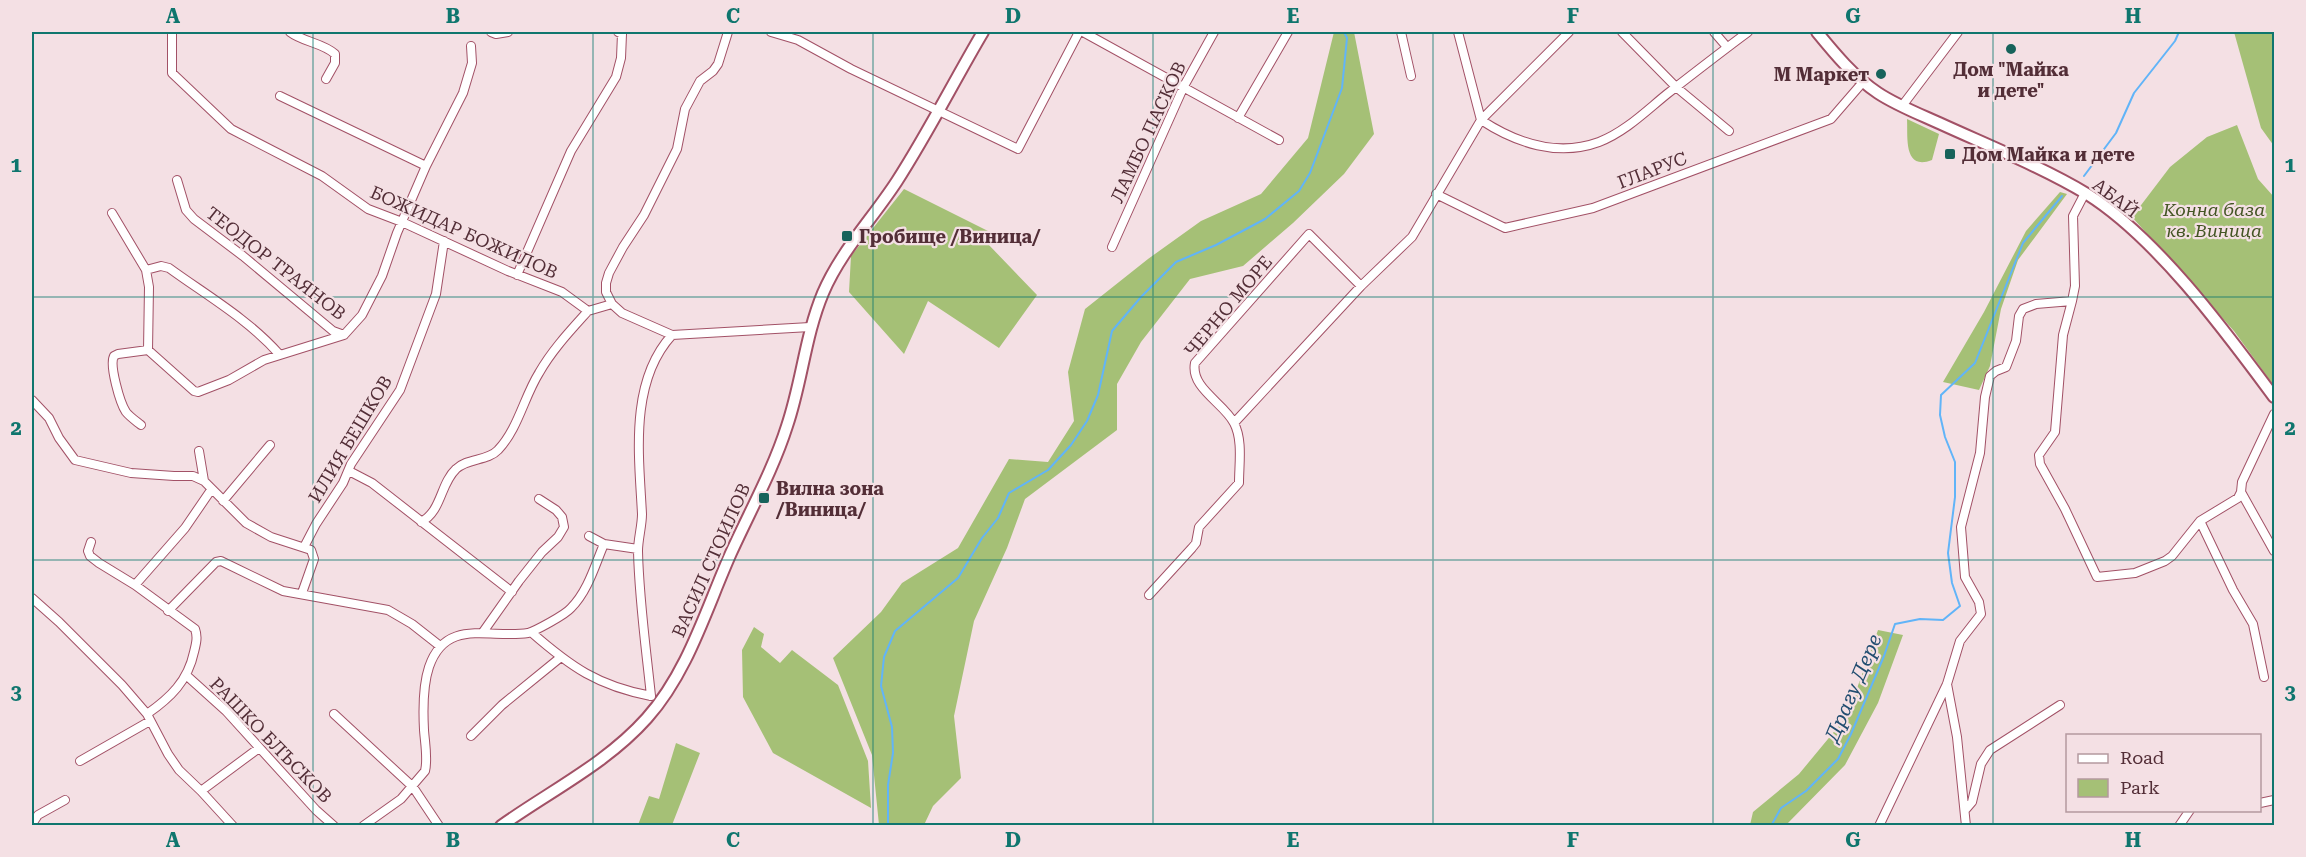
<svg xmlns="http://www.w3.org/2000/svg" width="2306" height="857" font-family="'Roboto Serif',serif">
<style>
.green{fill:#a5c076}
.lines{fill:none;stroke-linecap:round;stroke-linejoin:round}
.stream{stroke:#61b4f8;stroke-width:2}
.street-casing{stroke:#a25166;stroke-width:10}
.secondary-casing{stroke:#a25166;stroke-width:14}
.street{stroke:#fff;stroke-width:8}
.secondary{stroke:#fff;stroke-width:10}
.grid{fill:none;stroke:#0f766e;stroke-width:1.5;stroke-opacity:0.55}
.poi-dot{fill:#17635b;stroke:#f4e0e4;stroke-width:2}
.labels{text-anchor:middle;dominant-baseline:central;stroke-width:4.5;stroke-linejoin:round;paint-order:stroke}
.poi-label{font-size:18px;font-weight:bold;fill:#532e37;stroke:#f4e0e4;text-anchor:start}
.street-label{font-size:18px;fill:#532e37;stroke:#f4e0e4}
.park-label{font-size:18px;font-style:italic;fill:#445524;stroke:#f4e0e4}
.water-label{font-size:20px;font-style:italic;fill:#214d70;stroke:#f4e0e4}
.neatline{fill:none;stroke:#0f766e;stroke-width:2}
.grid-label{font-size:20px;text-anchor:middle;font-weight:bold;fill:#0f766e}
</style>
<rect width="100%" height="100%" fill="#f4e0e4"/>
<!-- green -->
<path class="green" d="M1334,32H1354L1374,134L1344,174L1293,223L1243,266L1190,279L1141,342L1117,384V430L1025,499L1007,548L974,621L954,716L961,778L933,806L924,825H879L872,755L833,658L881,612L902,583L958,548L1009,459L1048,462L1074,421L1068,372L1085,309L1148,259L1201,221L1261,194L1308,138Z
M2234,32H2274V146L2261,128Z
M1907,119L1939,134L1932,160C1903,171 1908,137 1907,119Z
M2237,125L2258,179L2274,197V386L2234,331L2132,217L2170,167L2207,137Z
M904,189L990,232L987,243L1037,295L999,348L928,301L904,354L849,292L851,256Z
M2060,192L2067,194L2018,260L2001,309L1990,366L1979,390L1943,382L1984,312L2026,231Z
M754,627L764,634L761,647L780,663L792,650L838,685L868,761L871,808L773,753L743,697L742,650Z
M1878,630L1903,635L1878,703L1845,765L1786,825H1750L1753,812L1799,774L1847,716Z
M676,743L700,753L672,825H638L649,796L659,799Z"/>
<g class="lines">
<!-- stream -->
<path class="stream" d="M2084,176L2116,133L2134,93L2175,41L2179,32
M888,826V785L893,753L892,727L881,686L884,657L895,631L958,578L982,538L998,518L1009,493L1048,470L1071,445L1087,421L1098,395L1112,331L1141,297L1176,262L1216,245L1265,219L1299,191L1310,173L1342,88L1347,38L1344,32
M1771,826L1781,808L1806,791L1838,759L1851,734L1884,656L1895,624L1920,619L1943,620L1960,606L1952,583L1948,553L1955,497V462L1945,437L1940,415L1941,395L1975,363L2023,243L2062,196"/>
<defs>
<path id="street" d="M172,32V73L231,129L322,176L368,209L402,222L508,271L562,292L588,311L612,304
M290,32C303,42 323,43 335,54V63L326,79
M491,32L496,34L508,32
M728,32L718,64L713,71L700,81L685,109L677,149L644,215L623,247L609,273L606,283V292L612,304L622,313L672,335L810,327
M771,32L798,40L851,69L1018,149L1079,32
M1083,32L1279,140
M1401,32L1411,76
M1458,32L1481,120
M1622,32L1676,87L1729,131
M1714,32L1727,47
M280,96L426,166
M1902,106L1958,32
M1238,118L1288,32
M1481,120C1516,143 1558,157 1599,142C1625,132 1646,111 1667,94C1694,73 1721,52 1748,32
M177,180L186,210L194,219L243,256L333,331L344,335
M1436,194L1505,228L1593,208L1831,119L1863,82
M112,213L146,270L149,287L148,350
M1112,247L1184,86L1214,32
M146,270L161,266L169,268C206,295 248,319 279,354
M517,275L571,151L616,77L621,58L622,34L618,32
M1361,286L1412,237L1481,120L1569,32
M2072,301L2063,335L2055,432L2039,455L2040,464L2065,509L2097,577L2135,573L2165,561L2172,556L2200,521L2238,498L2241,492L2242,482L2274,414
M32,400L49,418L59,438L75,460L131,473L174,476H193L204,481
M141,425C136,421 130,417 126,412C120,403 109,365 114,356L118,354L148,350L194,391L198,392L229,380L264,360L344,335L362,315L382,276L397,233L426,166L463,93L472,63L471,46
M199,451L204,481L246,523L271,537L311,550L314,559L302,593
M349,471L372,483L512,592
M2241,492L2274,551
M223,501L270,445
M2200,521L2233,590L2253,624L2264,677
M421,522C442,511 440,484 456,469C467,458 488,461 498,450C518,429 524,397 539,373C552,350 570,331 588,311
M589,536L604,544L638,549
M91,542L88,551L90,556L99,563L135,585L195,629C198,637 196,644 194,652C188,681 170,698 147,714
M304,547L316,524L343,483L351,464L400,390L436,294L444,241
M135,585L185,528L211,490
M1149,595L1192,548L1196,543L1199,527L1239,483C1239,464 1243,440 1234,423C1224,403 1190,388 1195,363L1309,234L1361,286L1234,423
M32,598L59,622L122,685L147,714L168,754L179,770L201,791L233,826
M168,611L216,562L221,561L283,591L388,610L412,624L440,646
M483,632L519,581L542,552L558,537L564,527L562,517L556,510L539,499
M531,632C571,667 598,686 651,696
M186,675L226,711L316,810L334,826
M1947,684L1957,737L1966,826
M651,696C646,648 639,599 638,551C638,539 642,526 642,514C639,456 629,382 672,335
M334,714L413,787L439,826
M471,736L502,705L561,657
M80,761L150,721
M201,791L259,748
M2260,803L2274,800
M1966,809L1972,802L1981,764L1990,750L2060,705
M32,824L38,815L65,800
M363,826L401,799L425,771C428,759 425,744 424,730C423,711 423,685 429,667C446,617 490,639 528,633C535,631 565,615 571,608C588,591 595,565 604,544
M1879,826L1947,684L1960,641L1981,614L1979,602L1965,577L1961,527L1980,453L1985,397L1990,376L1996,371L2006,367L2016,341L2019,316L2023,309L2036,304L2072,301L2075,286L2073,216L2085,193
M2179,826L2190,810"/>
<path id="secondary" d="M1817,32C1835,54 1854,77 1878,93C1896,105 1919,114 1939,123C1987,145 2042,167 2087,194C2157,238 2225,331 2274,397
M501,826C550,791 606,764 647,718C688,672 706,609 731,553C750,511 773,470 787,426C802,382 805,336 823,293C841,251 873,218 897,181C928,133 954,81 983,32"/>
</defs>
<!-- street casing -->
<use href="#street" class="street-casing"/>
<!-- secondary casing -->
<use href="#secondary" class="secondary-casing"/>
<!-- street -->
<use href="#street" class="street"/>
<!-- secondary -->
<use href="#secondary" class="secondary"/>
</g>
<!-- grid -->
<path class="grid" d="M313,32V826M593,32V826M873,32V826M1153,32V826M1433,32V826M1713,32V826M1993,32V826M32,297H2274M32,560H2274"/>
<!-- markers -->
<g class="poi-dot">
<circle cx="2011" cy="49" r="6"/>
<circle cx="1881" cy="74" r="6"/>
<rect x="1944" y="148" width="12" height="12" rx="3"/>
<rect x="841" y="230" width="12" height="12" rx="3"/>
<rect x="758" y="492" width="12" height="12" rx="3"/>
</g>
<g class="labels">
<!-- poi labels -->
<g class="poi-label">
<text x="2011" y="69" text-anchor="middle">Дом "Майка<tspan x="2011" dy="21">и дете"</tspan></text>
<text x="1869" y="74" text-anchor="end">М Маркет</text>
<text x="1962" y="154">Дом Майка и дете</text>
<text x="859" y="236">Гробище /Виница/</text>
<text x="776" y="488">Вилна зона<tspan x="776" dy="21">/Виница/</tspan></text>
</g>
<!-- street labels -->
<g class="street-label">
<text transform="translate(1148 132) rotate(-65)">ЛАМБО ПАСКОВ</text>
<text transform="translate(1652 170) rotate(-21)">ГЛАРУС</text>
<text transform="translate(2116 198) rotate(37)">АБАЙ</text>
<text transform="translate(464 232) rotate(24)">БОЖИДАР БОЖИЛОВ</text>
<text transform="translate(276 263) rotate(38)">ТЕОДОР ТРАЯНОВ</text>
<text transform="translate(1228 306) rotate(-50)">ЧЕРНО МОРЕ</text>
<text transform="translate(350 439) rotate(-59)">ИЛИЯ БЕШКОВ</text>
<text transform="translate(711 560) rotate(-66)">ВАСИЛ СТОИЛОВ</text>
<text transform="translate(271 740) rotate(46)">РАШКО БЛЪСКОВ</text>
</g>
<!-- park labels -->
<g class="park-label">
<text x="2214" y="209">Конна база<tspan x="2214" dy="21">кв. Виница</tspan></text>
</g>
<!-- water labels -->
<g class="water-label">
<text transform="translate(1853 688) rotate(-67)">Драгу Дере</text>
</g>
</g>
<!-- border -->
<rect width="2306" height="857" fill="none" stroke="#f4e0e4" stroke-width="66"/>
<!-- legend -->
<rect x="2066" y="734" width="195" height="78" fill="#f4e0e4" stroke="#b4999f" stroke-width="1.5"/>
<rect x="2078" y="754" width="30" height="9" fill="#ffffff" stroke="#b4999f" stroke-width="1.5"/>
<text x="2120" y="764" font-size="18" fill="#532e37">Road</text>
<rect x="2078" y="779" width="30" height="18" fill="#a5c076" stroke="#b4999f" stroke-width="1.5"/>
<text x="2120" y="794" font-size="18" fill="#532e37">Park</text>
<rect x="33" y="33" width="2240" height="791" class="neatline"/>
<g class="grid-label">
<text x="173" y="23">A</text>
<text x="453" y="23">B</text>
<text x="733" y="23">C</text>
<text x="1013" y="23">D</text>
<text x="1293" y="23">E</text>
<text x="1573" y="23">F</text>
<text x="1853" y="23">G</text>
<text x="2133" y="23">H</text>
<text x="16" y="172">1</text>
<text x="2290" y="172">1</text>
<text x="16" y="435">2</text>
<text x="2290" y="435">2</text>
<text x="16" y="699">3</text>
<text x="2290" y="699">3</text>
<text x="173" y="847">A</text>
<text x="453" y="847">B</text>
<text x="733" y="847">C</text>
<text x="1013" y="847">D</text>
<text x="1293" y="847">E</text>
<text x="1573" y="847">F</text>
<text x="1853" y="847">G</text>
<text x="2133" y="847">H</text>
</g>
</svg>
